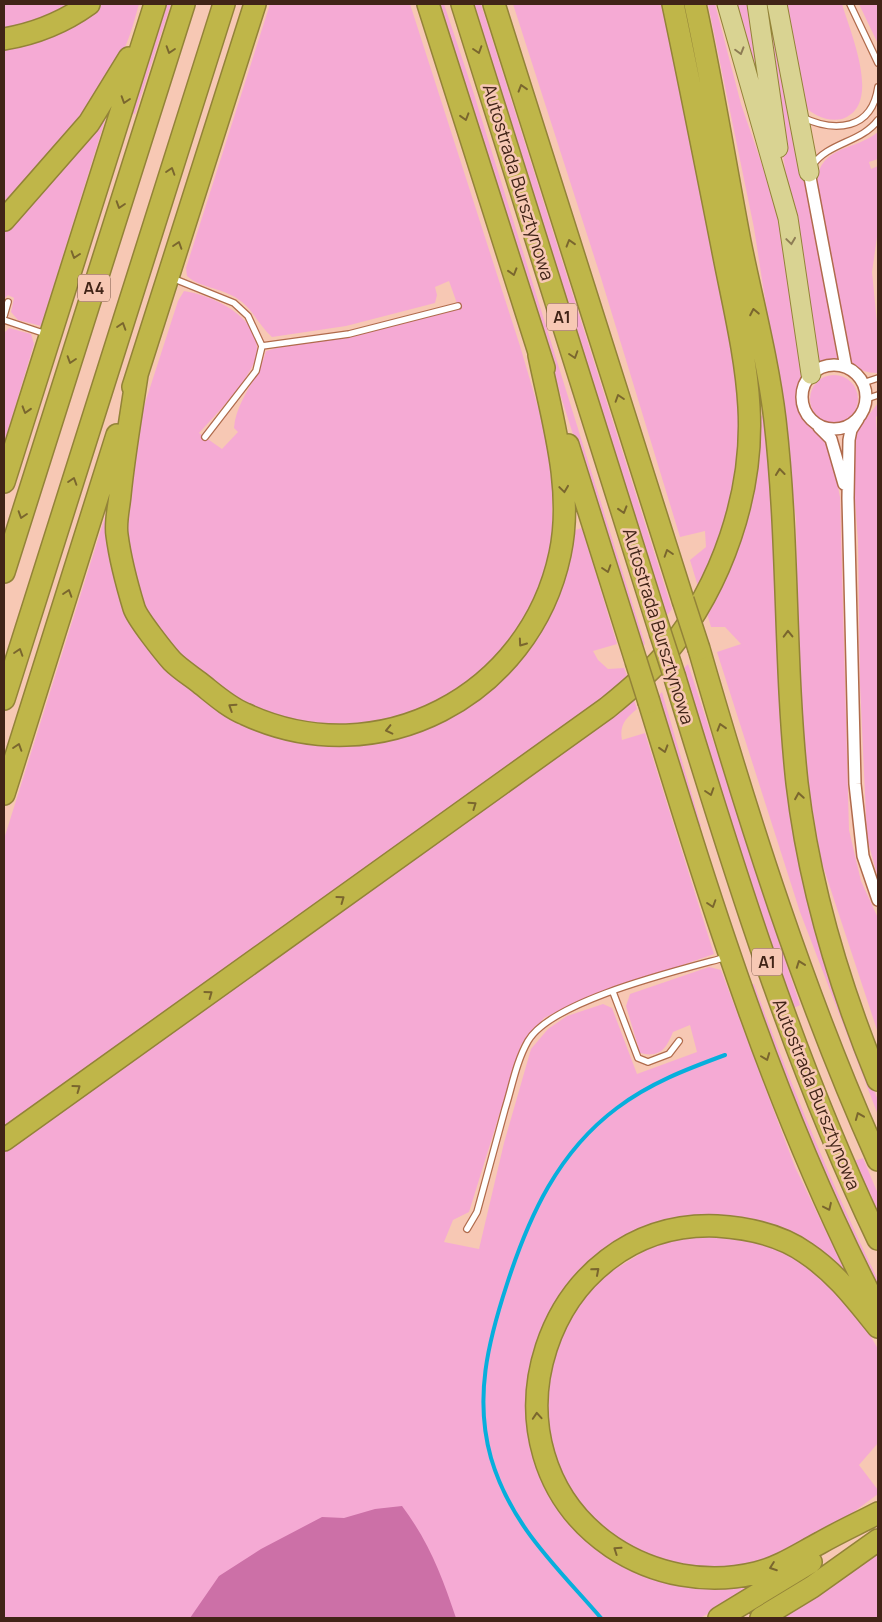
<svg xmlns="http://www.w3.org/2000/svg" width="882" height="1622" font-family="Manrope,sans-serif">
<style>
.green{fill:#f5aad4}
.forest{fill:#cc70a7}
.lines{fill:none;stroke-linecap:round;stroke-linejoin:round}
.stream{stroke:#07afdc;stroke-width:4}
.service-casing{stroke:#b06b4c;stroke-width:8}
.minor-casing{stroke:#b06b4c;stroke-width:14}
.primary-casing{stroke:#938338;stroke-width:21}
.motorway-casing{stroke:#938338;stroke-width:24}
.service{stroke:#fff;stroke-width:5.5}
.minor{stroke:#fff;stroke-width:11}
.primary{stroke:#d9d392;stroke-width:19}
.motorway{stroke:#bfb649;stroke-width:21}
.motorway-bridge-casing{stroke:#938338;stroke-width:24;stroke-linecap:butt}
.motorway-bridge{stroke:#bfb649;stroke-width:21}
.oneway{stroke:#7a662e}
.oneway2{stroke:#8d7c54}
.labels{text-anchor:middle;dominant-baseline:central;stroke-width:5;stroke-linejoin:round;paint-order:stroke}
.shield{fill:#f7c8b4;stroke:#785546;stroke-width:1}
.shield-label{font-size:16px;font-weight:bold;fill:#412417}
.street-label{font-size:18px;fill:#412417;stroke:#f7c8b4}
</style>
<rect width="100%" height="100%" fill="#f7c8b4"/>
<!-- green -->
<path class="green" d="M4,4H74L44,20L4,31Z
M100,4H139C135,18 131,34 125,47C96,109 48,158 4,209V46L71,23Z
M163,4H171L135,114L130,113Z
M270,4H410L520,346L546,434L552,486V540L539,595L498,661L413,718L360,728L282,722L216,690L162,637L147,610L135,582L125,543L131,453L146,400L178,301L184,291C218,296 274,325 252,367C239,391 217,413 199,433L222,449L238,432L234,428C236,400 259,378 266,351L284,346L360,333L459,309L449,281L435,287L437,295L435,303L346,326L272,337C260,327 254,312 242,302C224,287 201,289 187,276L186,268Z
M436,4H444L472,88L645,644L641,648Z
M474,4H481L672,609L666,617Z
M513,4H664L740,380L742,439L734,500L699,590L690,560L706,547L705,531L680,537L601,278Z
M708,4H715L741,104L769,185L784,242L803,372C788,411 800,420 829,443L840,497L849,830L861,881L878,918V1033L821,860L806,771L798,645L796,520L786,434L754,228Z
M733,4H752L762,103Z
M761,4H771L791,95L838,361L827,360L814,367Z
M783,4H842C852,37 882,106 842,119C827,122 815,116 804,106Z
M859,4H878V44Z
M107,114L41,326L18,320L11,312L14,298L8,295L4,299V232Z
M878,132V159L869,162L871,169L878,166V230L872,272L878,333V373C865,373 859,370 850,361L816,185C820,144 853,152 878,132Z
M9,328L31,334L34,344L4,444V333Z
M810 399a24 24 0 1 1 48 0a24 24 0 1 1-48 0Z
M878,403V415L876,417L878,450V878L867,838L860,685L858,541L851,445L858,429Z
M765,415L776,494L779,659L849,1028L878,1100V1115L800,912L717,652L741,644L725,627H711L706,610C729,574 748,530 754,486C758,464 757,440 758,417Z
M109,504L113,547L182,681L326,743L384,740L429,726L471,704L507,675L533,642L551,608L572,531L582,528L617,644L593,651L598,660L608,669L624,668L628,678L565,727L4,1128V839Z
M688,664L800,1005L794,1008L760,914L682,670Z
M662,692L701,826L696,828L657,697Z
M633,697L637,709C626,718 619,725 622,740L645,733L714,954L577,1002L544,1018L521,1045L469,1212L453,1220L444,1242L479,1249L504,1143L531,1049L548,1029L567,1016L603,1004L612,1008L637,1074L697,1052L690,1025L673,1032C666,1049 660,1058 640,1053L626,1006L630,994L709,967L721,970L795,1167L849,1279L820,1256L673,1224L552,1313L540,1465L629,1565L768,1582L700,1618H4V1152Z
M754,984C791,1085 831,1183 878,1280V1294L839,1212L748,986Z
M863,1158L878,1194V1213L854,1161Z
M730,1234L769,1242L801,1258L859,1316L878,1349V1443L859,1465L878,1490V1494L828,1531L753,1567L711,1573L641,1555L611,1536L587,1514L568,1487L551,1448L547,1416L549,1375L557,1342L574,1309L607,1274L650,1248L688,1236Z
M878,1553V1618H778L810,1601Z"/>
<!-- forest -->
<path class="forest" d="M402,1506C429,1542 442,1576 456,1618H190L219,1576L261,1549L322,1517L344,1518L375,1509Z"/>
<g class="lines">
<!-- stream -->
<path class="stream" d="M601,1618C557,1567 511,1526 491,1458C474,1398 488,1342 507,1284C529,1216 558,1152 617,1108C650,1083 687,1069 725,1055"/>
<defs>
<path id="service" d="M850,4L878,63
M802,117C835,133 872,130 878,87
M812,166C828,142 861,143 878,120
M172,278L234,303L248,316L262,346L256,371L205,437
M4,316L8,302
M4,320L46,334
M262,346L349,334L458,306
M863,383L878,378
M866,399L878,395
M613,992L638,1058L648,1062L669,1054L679,1041
M467,1229L477,1212C486,1178 496,1143 505,1109C512,1087 516,1062 528,1041C552,1000 680,970 727,957"/>
<path id="minor" d="M809,172L846,367
M802 397a32 32 0 1 1 64 0a32 32 0 1 1-64 0Z
M858,419L851,430L849,440L848,498L855,784L863,856L878,900
M819,427L831,439L844,484"/>
<path id="primary" d="M727,4L788,218L811,374
M757,4L778,148
M777,4L809,172"/>
<path id="motorway" d="M428,4L544,368
M462,4L660,632
M494,4L683,600
M695,4C712,82 725,163 740,242C752,301 768,361 775,420C789,541 784,662 797,783C809,885 839,985 878,1080
M4,39C34,34 64,22 89,4
M4,220L89,123L129,58
M137,375C131,415 124,455 120,495C119,507 115,522 117,535C120,558 127,585 134,608C137,618 164,652 172,661C180,669 191,676 200,683C214,694 228,707 245,714C378,776 530,696 560,554C574,489 552,419 539,355
M133,387L255,4
M568,445L636,661
M4,482L155,4
M4,572L184,4
M699,649C749,822 804,995 878,1160
M675,678C733,868 792,1059 878,1239
M4,699L224,4
M649,702C713,910 777,1117 878,1310
M4,794L117,435
M4,1140L607,708C628,691 651,672 668,651C722,585 754,493 749,407C746,353 732,299 722,246C706,165 690,84 673,4
M878,1327C856,1300 836,1273 806,1253C781,1235 748,1228 717,1226C545,1219 469,1450 612,1547C654,1575 707,1585 756,1573C780,1567 799,1554 820,1543C839,1532 859,1523 878,1513
M719,1618L811,1562
M761,1618L812,1587L878,1540"/>
</defs>
<!-- service casing -->
<use href="#service" class="service-casing"/>
<!-- minor casing -->
<use href="#minor" class="minor-casing"/>
<!-- primary casing -->
<use href="#primary" class="primary-casing"/>
<!-- motorway casing -->
<use href="#motorway" class="motorway-casing"/>
<!-- service -->
<use href="#service" class="service"/>
<!-- minor -->
<use href="#minor" class="minor"/>
<!-- primary -->
<use href="#primary" class="primary"/>
<!-- motorway -->
<use href="#motorway" class="motorway"/>
<defs>
<path id="motorway-bridge" d="M683,600L699,649
M660,632L675,678
M636,661L649,702"/>
</defs>
<!-- motorway-bridge casing -->
<use href="#motorway-bridge" class="motorway-bridge-casing"/>
<!-- motorway-bridge -->
<use href="#motorway-bridge" class="motorway-bridge"/>
</g>
<!-- one-way arrows -->
<defs><path id="oneway-chevron" d="M-2-3.5L2.5 0L-2 3.5" fill="none" stroke-width="1.6" stroke-linecap="round" stroke-linejoin="round" transform="scale(1.25)"/></defs>
<g class="oneway">
<use href="#oneway-chevron" transform="translate(170 50) rotate(108)"/>
<use href="#oneway-chevron" transform="translate(478 50) rotate(72)"/>
<use href="#oneway-chevron" transform="translate(522 88) rotate(-107)"/>
<use href="#oneway-chevron" transform="translate(125 100) rotate(108)"/>
<use href="#oneway-chevron" transform="translate(465 117) rotate(73)"/>
<use href="#oneway-chevron" transform="translate(171 171) rotate(-72)"/>
<use href="#oneway-chevron" transform="translate(120 205) rotate(108)"/>
<use href="#oneway-chevron" transform="translate(570 243) rotate(-107)"/>
<use href="#oneway-chevron" transform="translate(178 245) rotate(-72)"/>
<use href="#oneway-chevron" transform="translate(75 255) rotate(108)"/>
<use href="#oneway-chevron" transform="translate(513 272) rotate(73)"/>
<use href="#oneway-chevron" transform="translate(754 312) rotate(-101)"/>
<use href="#oneway-chevron" transform="translate(122 326) rotate(-72)"/>
<use href="#oneway-chevron" transform="translate(574 355) rotate(72)"/>
<use href="#oneway-chevron" transform="translate(71 360) rotate(108)"/>
<use href="#oneway-chevron" transform="translate(619 398) rotate(-108)"/>
<use href="#oneway-chevron" transform="translate(26 410) rotate(107)"/>
<use href="#oneway-chevron" transform="translate(780 472) rotate(-96)"/>
<use href="#oneway-chevron" transform="translate(73 481) rotate(-72)"/>
<use href="#oneway-chevron" transform="translate(564 489) rotate(82)"/>
<use href="#oneway-chevron" transform="translate(623 510) rotate(73)"/>
<use href="#oneway-chevron" transform="translate(22 515) rotate(108)"/>
<use href="#oneway-chevron" transform="translate(668 553) rotate(-108)"/>
<use href="#oneway-chevron" transform="translate(607 569) rotate(72)"/>
<use href="#oneway-chevron" transform="translate(68 593) rotate(-72)"/>
<use href="#oneway-chevron" transform="translate(788 634) rotate(-91)"/>
<use href="#oneway-chevron" transform="translate(522 643) rotate(125)"/>
<use href="#oneway-chevron" transform="translate(19 652) rotate(-72)"/>
<use href="#oneway-chevron" transform="translate(232 707) rotate(-147)"/>
<use href="#oneway-chevron" transform="translate(721 727) rotate(-107)"/>
<use href="#oneway-chevron" transform="translate(389 730) rotate(167)"/>
<use href="#oneway-chevron" transform="translate(18 747) rotate(-72)"/>
<use href="#oneway-chevron" transform="translate(664 749) rotate(73)"/>
<use href="#oneway-chevron" transform="translate(710 792) rotate(72)"/>
<use href="#oneway-chevron" transform="translate(799 796) rotate(-99)"/>
<use href="#oneway-chevron" transform="translate(473 805) rotate(-35)"/>
<use href="#oneway-chevron" transform="translate(341 899) rotate(-36)"/>
<use href="#oneway-chevron" transform="translate(712 904) rotate(72)"/>
<use href="#oneway-chevron" transform="translate(800 964) rotate(-110)"/>
<use href="#oneway-chevron" transform="translate(209 994) rotate(-36)"/>
<use href="#oneway-chevron" transform="translate(766 1057) rotate(69)"/>
<use href="#oneway-chevron" transform="translate(77 1088) rotate(-36)"/>
<use href="#oneway-chevron" transform="translate(859 1116) rotate(-112)"/>
<use href="#oneway-chevron" transform="translate(828 1207) rotate(65)"/>
<use href="#oneway-chevron" transform="translate(596 1271) rotate(-41)"/>
<use href="#oneway-chevron" transform="translate(537 1416) rotate(-94)"/>
<use href="#oneway-chevron" transform="translate(617 1550) rotate(-146)"/>
<use href="#oneway-chevron" transform="translate(773 1567) rotate(160)"/>
</g>
<g class="oneway2">
<use href="#oneway-chevron" transform="translate(740 51) rotate(74)"/>
<use href="#oneway-chevron" transform="translate(791 241) rotate(82)"/>
</g>
<g class="labels">
<!-- shield labels -->
<g class="shield">
<rect x="78" y="274.5" width="32" height="27" rx="4"/>
<rect x="547" y="303.5" width="30" height="27" rx="4"/>
<rect x="752" y="948.5" width="30" height="27" rx="4"/>
</g>
<g class="shield-label">
<text x="94" y="288">A4</text>
<text x="562" y="317">A1</text>
<text x="767" y="962">A1</text>
</g>
<!-- street labels -->
<g class="street-label">
<text transform="translate(519 182) rotate(73)">Autostrada Bursztynowa</text>
<text transform="translate(659 626) rotate(73)">Autostrada Bursztynowa</text>
<text transform="translate(817 1094) rotate(68)">Autostrada Bursztynowa</text>
</g>
</g>
<!-- border -->
<rect width="882" height="1622" fill="none" stroke="#412417" stroke-width="10"/>
</svg>
